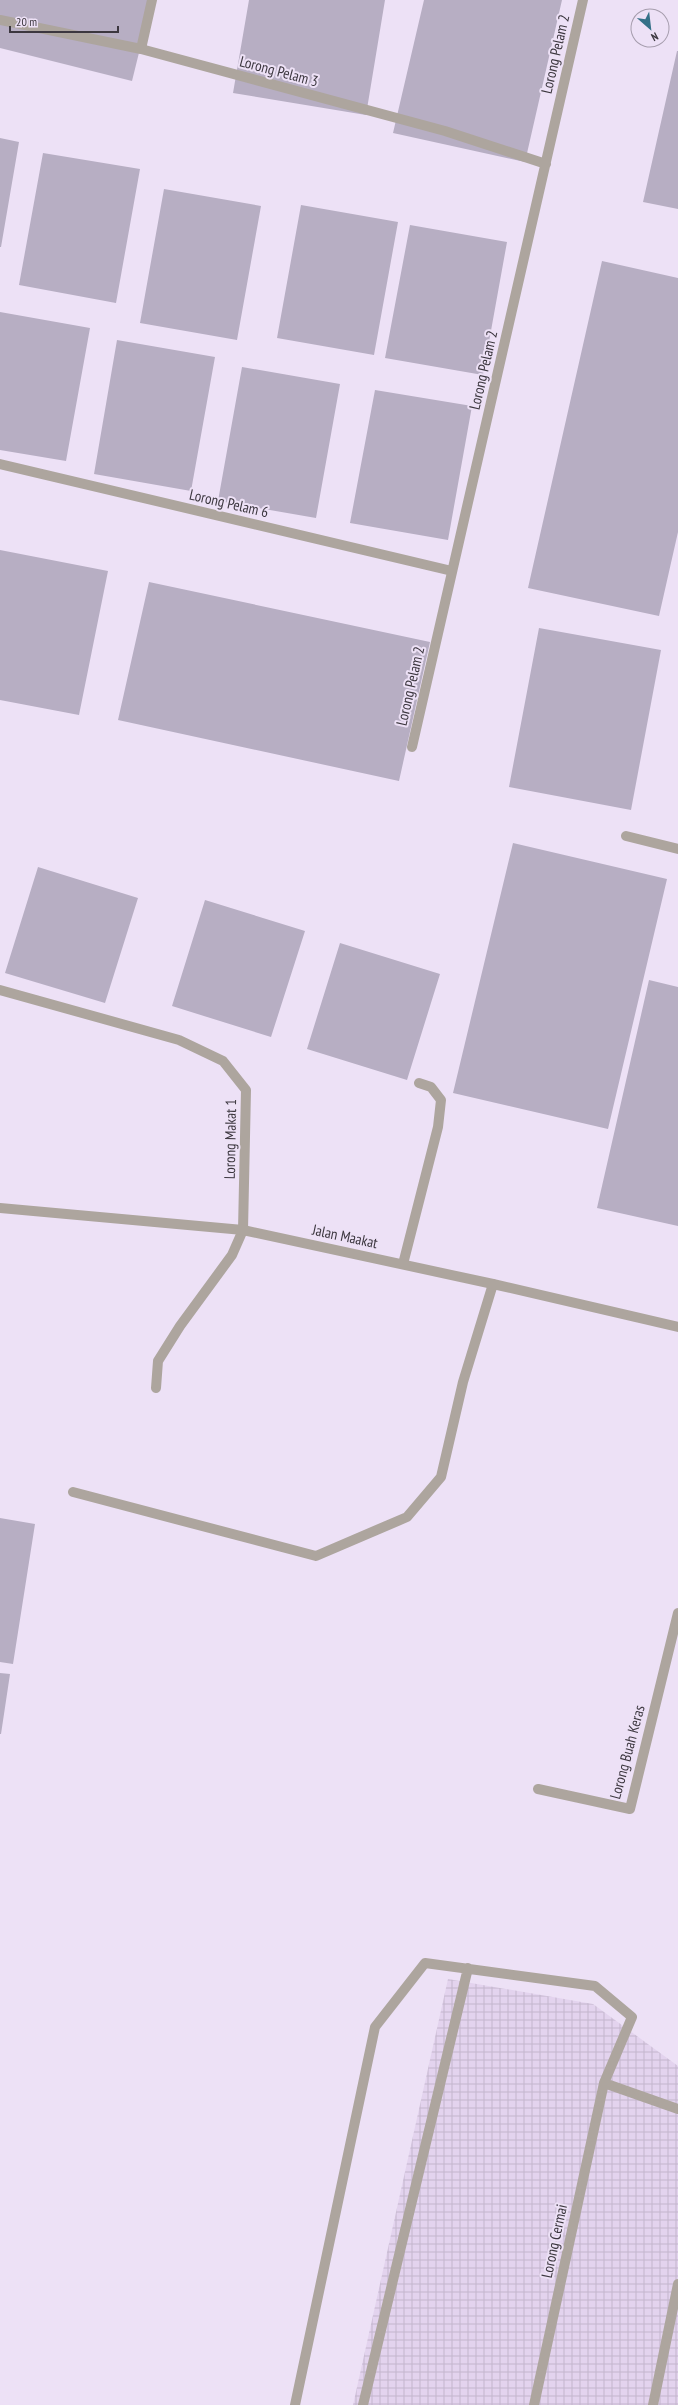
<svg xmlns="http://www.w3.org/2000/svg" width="678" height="2405" font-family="'PT Sans Narrow',sans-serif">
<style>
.industrial{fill:url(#industrial-grid)}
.building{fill:#b7aec3}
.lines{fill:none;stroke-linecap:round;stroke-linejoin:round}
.service{stroke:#ada59e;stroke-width:10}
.minor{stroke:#ada59e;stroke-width:10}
.labels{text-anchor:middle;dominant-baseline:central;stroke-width:4;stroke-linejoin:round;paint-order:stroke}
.street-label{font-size:15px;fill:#3c373f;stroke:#ede1f6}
</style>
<defs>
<pattern id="industrial-grid" width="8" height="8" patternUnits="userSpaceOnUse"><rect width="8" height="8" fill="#e3d3ee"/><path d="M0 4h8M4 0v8" fill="none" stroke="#c4b6cd"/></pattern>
</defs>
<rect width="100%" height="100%" fill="#ede1f6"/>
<!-- industrial -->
<path class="industrial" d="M448,1979L593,2004L678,2066V2405H353Z"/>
<!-- building -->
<path class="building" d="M0,0H152L132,81L0,48Z
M249,0H385L366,115L233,93Z
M424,0H562L525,162L393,133Z
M677,51H678V209L643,202Z
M0,138L19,142L1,247H0Z
M43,153L140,169L116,303L19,285Z
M164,189L261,206L237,340L140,323Z
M301,205L398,222L374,355L277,338Z
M410,225L507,242L483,375L385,358Z
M602,261L678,278V532L659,616L528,588Z
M0,312L90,328L66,461L0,450Z
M117,340L215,357L191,491L94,474Z
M242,367L340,384L316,518L218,501Z
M375,390L472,406L448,540L350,523Z
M0,550L108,571L79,715L0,700Z
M149,582L430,642L399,781L118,720Z
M539,628L661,650L631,810L509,787Z
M513,843L667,879L608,1129L453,1093Z
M38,867L138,898L105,1003L5,973Z
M205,900L305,931L271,1037L172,1006Z
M340,943L440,974L407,1080L307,1049Z
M649,980L678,987V1226L597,1208Z
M0,1518L35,1524L13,1664L0,1662Z
M0,1673L10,1674L1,1734H0Z"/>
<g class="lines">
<!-- service -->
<path class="service" d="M626,836L678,849
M0,990L179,1040L223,1061L246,1090L243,1230L232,1255L180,1326L158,1361L156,1388
M403,1264L438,1127L441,1100L431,1087L419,1083
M73,1492L316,1556L407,1517L441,1477L463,1382L493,1284
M538,1789L630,1809L678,1613
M295,2405L375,2027L425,1963L595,1986L632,2017L604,2083L678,2109
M363,2405L468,1968
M534,2405L604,2083
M653,2405L678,2284"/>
<!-- minor -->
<path class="minor" d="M0,20L141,49L445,131L546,164
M141,49L152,0
M0,464L452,571
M412,747L583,0
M0,1208L243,1230L493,1284L678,1327"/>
</g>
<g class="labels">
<!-- street labels -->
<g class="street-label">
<text transform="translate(555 54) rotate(-77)">Lorong Pelam 2</text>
<text transform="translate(279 71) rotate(15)">Lorong Pelam 3</text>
<text transform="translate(483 370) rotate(-77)">Lorong Pelam 2</text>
<text transform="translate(229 503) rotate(13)">Lorong Pelam 6</text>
<text transform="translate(410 686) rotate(-77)">Lorong Pelam 2</text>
<text transform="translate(230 1139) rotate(-89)">Lorong Makat 1</text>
<text transform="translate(345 1236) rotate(12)">Jalan Maakat</text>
<text transform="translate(627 1752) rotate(-75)">Lorong Buah Keras</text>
<text transform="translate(554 2241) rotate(-78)">Lorong Cermai</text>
</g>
</g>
<!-- north arrow -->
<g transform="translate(650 28) rotate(152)"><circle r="19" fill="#ede1f6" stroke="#a69dad"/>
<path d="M0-3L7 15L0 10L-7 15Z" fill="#357188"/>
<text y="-6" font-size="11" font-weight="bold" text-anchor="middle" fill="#3c373f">N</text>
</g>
<!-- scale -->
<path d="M10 26v6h108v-6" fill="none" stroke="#3c373f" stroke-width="2"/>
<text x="16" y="26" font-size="12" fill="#3c373f" stroke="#ede1f6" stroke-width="3" paint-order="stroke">20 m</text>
</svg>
